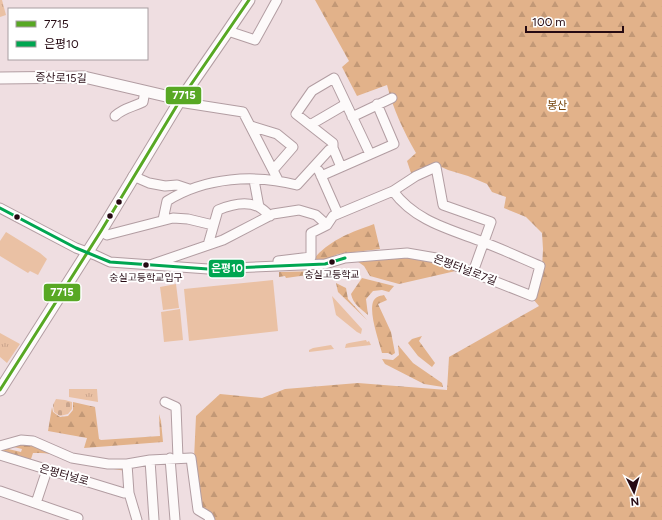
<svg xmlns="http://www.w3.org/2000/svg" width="662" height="520" font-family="Figtree,'Noto Sans KR',sans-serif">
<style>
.grass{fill:#eac1a4}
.forest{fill:url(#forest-firs)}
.cemetery{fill:url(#cemetery-stones)}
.park{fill:url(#park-tufts)}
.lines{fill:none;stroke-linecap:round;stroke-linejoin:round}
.minor-casing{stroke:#b29da2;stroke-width:11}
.major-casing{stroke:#b29da2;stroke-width:13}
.minor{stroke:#fdfafa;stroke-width:9}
.major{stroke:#fdfafa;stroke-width:11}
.bus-1-casing{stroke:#fff;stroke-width:6}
.bus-2-casing{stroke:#fff;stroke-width:6}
.bus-1{stroke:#58a824;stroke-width:3}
.bus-2{stroke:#00a651;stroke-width:3}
.bus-dot{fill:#260a13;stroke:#fff;stroke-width:1.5}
.labels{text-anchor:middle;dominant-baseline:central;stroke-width:4;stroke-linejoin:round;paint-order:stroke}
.bus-label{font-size:10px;fill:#260a13;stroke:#fff}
.street-label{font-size:11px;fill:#260a13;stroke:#fff}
.park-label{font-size:11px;fill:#77460d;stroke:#fff}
.line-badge{stroke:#fff;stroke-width:1.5}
.badge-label{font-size:11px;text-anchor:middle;font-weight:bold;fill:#fff}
</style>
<defs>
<pattern id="forest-firs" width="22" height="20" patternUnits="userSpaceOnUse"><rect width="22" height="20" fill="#e2b28a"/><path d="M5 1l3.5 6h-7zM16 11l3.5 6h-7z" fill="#c29876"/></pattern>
<pattern id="cemetery-stones" width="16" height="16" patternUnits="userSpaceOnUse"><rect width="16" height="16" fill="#eac1a4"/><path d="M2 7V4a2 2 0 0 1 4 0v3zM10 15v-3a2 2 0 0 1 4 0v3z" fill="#c9a48c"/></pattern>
<pattern id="park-tufts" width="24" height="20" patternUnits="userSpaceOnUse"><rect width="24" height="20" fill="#eac1a4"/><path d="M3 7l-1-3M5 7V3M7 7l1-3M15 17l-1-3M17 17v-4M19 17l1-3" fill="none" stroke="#c9a48c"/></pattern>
</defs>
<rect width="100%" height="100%" fill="#efdee1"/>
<!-- grass -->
<path class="grass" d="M6,232L40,253L47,259L38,275L30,271L28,273L0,256V241Z
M273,280L278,331L189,341L184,289Z
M176,284L179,308L163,310L160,287Z
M332,296L362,329L361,334L357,332L336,315Z
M180,309L183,340L164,342L161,312Z
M366,340L367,342L369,341L371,345L345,348L346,344L349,343Z
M331,345L334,349L309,352V350L313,348Z"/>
<!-- forest -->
<path class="forest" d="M315,0H662V520H215L210,513L200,507L194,459L196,416L220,394L262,398L285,389L358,383L447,390L449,357L539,306L533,299L542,268L543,249L542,233L526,217L504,208L506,197L492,192L487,184L468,176L448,170L435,164L412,176L407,161L416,153C404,132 393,109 387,85L357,96L342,67L349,61Z
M374,224L380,249L338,254L323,261L310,263C329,240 347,234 374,224Z
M406,255L437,260L460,270L399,284L370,276L364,266L354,259Z
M321,271L322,273L286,278L285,276L279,277V272Z
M362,278L394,286L389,292L382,290L373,291L366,299L368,315C361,309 353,304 351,294Z
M336,283L346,288L348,299L367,320L338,292Z
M384,295L387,300L378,304L391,332L395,353L392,355L388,353H382C379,341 369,314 373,302C375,297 379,296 384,295Z
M422,336L419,341L435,363L432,367L418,356L408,343L412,339Z
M398,345L413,363L442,383L443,387L424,384L385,364L382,359L393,360L399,355Z
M73,402L95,407L99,439L101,440L160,436L159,414L161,421L163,442L84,448L87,438L48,431L52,407L53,412L60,417L68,416L73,410Z
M21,443L125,466L126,471L88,465L63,459C55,453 43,453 33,453L30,462L0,452V449L4,448L21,452L22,449L10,446Z"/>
<!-- cemetery -->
<path class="cemetery" d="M56,399L65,400L72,402V409L68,414L60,416L54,412L53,405Z"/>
<!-- park -->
<path class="park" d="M0,0H2L6,15L0,17Z
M0,333L20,344L7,363L0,357Z
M69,389H97L98,402L69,397Z"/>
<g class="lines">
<defs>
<path id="minor" d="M228,31L255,40L277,0
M179,102L243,112L278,180
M115,116C123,108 133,107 143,102L145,91
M352,117L392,98
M310,125L346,104
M251,126L277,134L293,147L273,170
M341,167L333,148V143L296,114L312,91L334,78L370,154
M319,171L338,214
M133,176L149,183L165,186L177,185L189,189
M321,176L394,144L377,104
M254,180L259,207
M0,208L76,248L95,255L110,262L208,269L325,264L345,258L407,253L436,258L532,296L540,266C521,258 502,249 483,242C449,229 415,221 393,191
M163,220L167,201C205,177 255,174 297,185L329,150L333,148
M101,231L107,235L173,218L188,219L213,225
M208,245L218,210C230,205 247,201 259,207C263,209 267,213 270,216
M278,261L311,257V233L327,225L333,216L393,191L416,176L436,167L443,205L491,222L473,272
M153,264L223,240L273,214L299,210L316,215L327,225
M165,402L176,407L178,458
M0,446L21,440L33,441L72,458L108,464H127L150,460L191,458L198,510L208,516L210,520
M0,455L124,493H129
M170,458L175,520
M150,460L154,520
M127,464L129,493L137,520
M0,491L78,518
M36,503L47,470"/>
<path id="major" d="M0,78L84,77L170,97L179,102
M0,390L101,231L179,102L228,31L249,0"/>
</defs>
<!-- minor casing -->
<use href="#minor" class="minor-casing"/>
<!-- major casing -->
<use href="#major" class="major-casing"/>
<!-- minor -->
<use href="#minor" class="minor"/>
<!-- major -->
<use href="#major" class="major"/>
<defs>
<path id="bus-1" d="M0,390L101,231L179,102L249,0"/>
<path id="bus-2" d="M0,208L76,248L110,262L208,269L325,264L345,258"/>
</defs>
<!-- bus-1 casing -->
<use href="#bus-1" class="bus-1-casing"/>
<!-- bus-2 casing -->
<use href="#bus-2" class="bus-2-casing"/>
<!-- bus-1 -->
<use href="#bus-1" class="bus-1"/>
<!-- bus-2 -->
<use href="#bus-2" class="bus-2"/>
</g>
<!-- markers -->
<g class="bus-dot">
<circle cx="119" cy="202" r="3.5"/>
<circle cx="110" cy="216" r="3.5"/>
<circle cx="17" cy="217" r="3.5"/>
<circle cx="332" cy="262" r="3.5"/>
<circle cx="146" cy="265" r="3.5"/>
</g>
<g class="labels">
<!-- bus labels -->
<g class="bus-label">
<text x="332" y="274">숭실고등학교</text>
<text x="146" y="277">숭실고등학교입구</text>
</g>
<!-- street labels -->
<g class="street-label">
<text transform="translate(61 78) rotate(2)">증산로15길</text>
<text transform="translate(465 270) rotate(21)">은평터널로7길</text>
<text transform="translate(64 475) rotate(16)">은평터널로</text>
</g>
<!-- park labels -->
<g class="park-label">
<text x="557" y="105">봉산</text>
</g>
</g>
<g class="line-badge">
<rect x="165" y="86" width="37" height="19" rx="4" fill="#58a824"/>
<rect x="208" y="259" width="37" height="19" rx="4" fill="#00a651"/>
<rect x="43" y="283" width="38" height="19" rx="4" fill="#58a824"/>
</g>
<g class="badge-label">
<text x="184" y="99">7715</text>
<text x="227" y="272">은평10</text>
<text x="62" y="296">7715</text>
</g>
<!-- legend -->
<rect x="8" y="8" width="140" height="52" fill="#ffffff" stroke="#a89da1"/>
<rect x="16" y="21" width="20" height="6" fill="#58a824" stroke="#a89da1"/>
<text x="44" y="28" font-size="12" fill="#260a13">7715</text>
<rect x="16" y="41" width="20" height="6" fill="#00a651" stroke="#a89da1"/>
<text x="44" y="48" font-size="12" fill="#260a13">은평10</text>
<!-- north arrow -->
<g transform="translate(634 492) rotate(175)" stroke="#ffffff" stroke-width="3" paint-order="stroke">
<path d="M0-3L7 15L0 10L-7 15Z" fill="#260a13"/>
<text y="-6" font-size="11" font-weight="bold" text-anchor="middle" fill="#260a13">N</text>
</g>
<!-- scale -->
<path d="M526 26v6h97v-6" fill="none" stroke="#260a13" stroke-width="2"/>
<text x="532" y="26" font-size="12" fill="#260a13" stroke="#ffffff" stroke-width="3" paint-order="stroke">100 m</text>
</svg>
